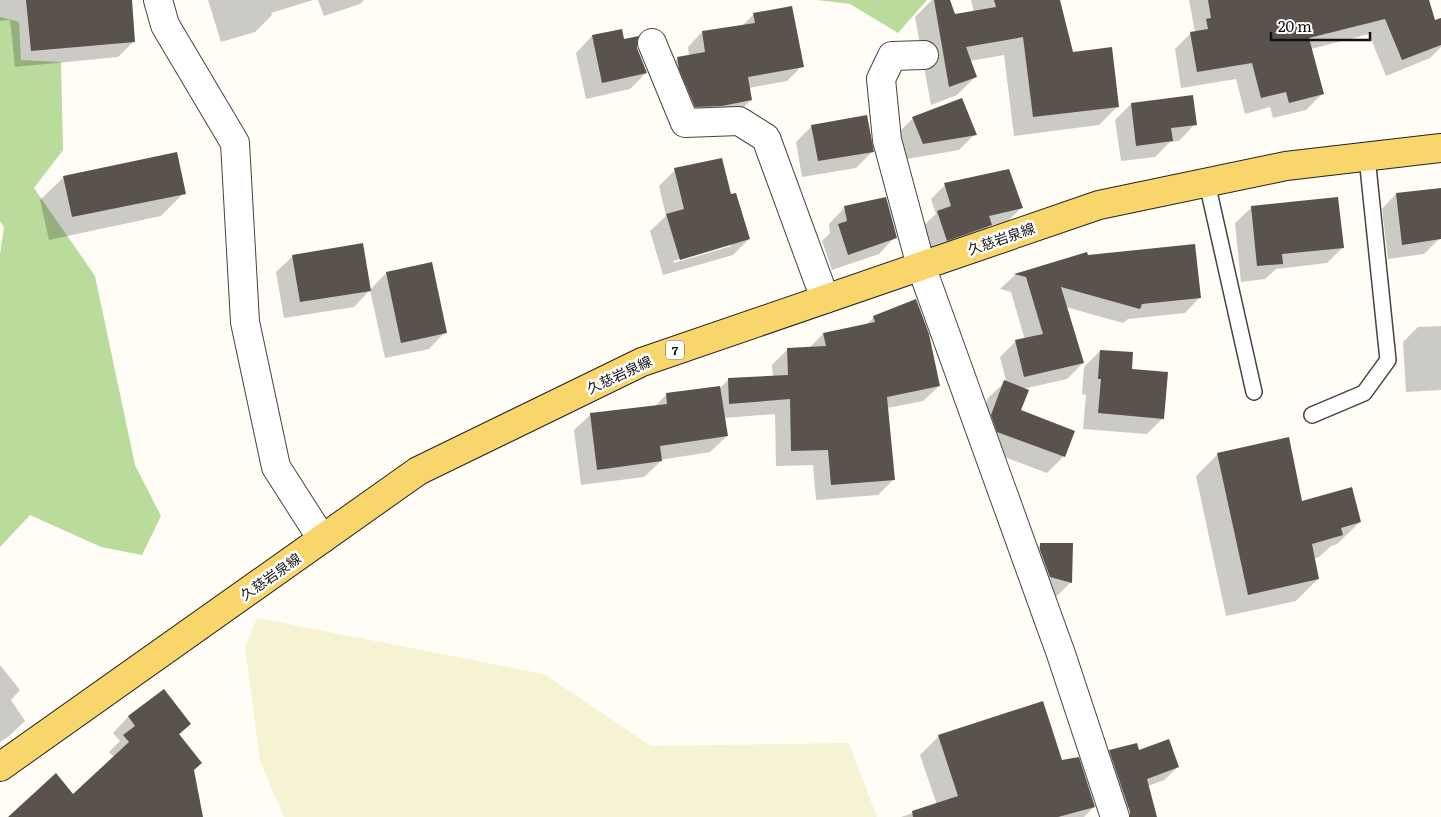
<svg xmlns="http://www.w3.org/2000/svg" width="1441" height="817" font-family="Literata,'Noto Sans JP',serif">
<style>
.farmland{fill:#f6f3d4}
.forest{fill:#b9dc9c}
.shadow{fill:#0003;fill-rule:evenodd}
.building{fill:#5a524d}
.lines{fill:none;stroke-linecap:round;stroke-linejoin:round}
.lane-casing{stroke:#444;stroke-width:18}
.street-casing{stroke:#444;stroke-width:30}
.primary-casing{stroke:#222;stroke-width:30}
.lane{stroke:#fff;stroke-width:15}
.street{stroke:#fff;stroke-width:28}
.primary{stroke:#f9d66b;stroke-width:28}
.labels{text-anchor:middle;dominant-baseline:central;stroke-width:5;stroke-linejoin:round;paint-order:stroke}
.shield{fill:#fff;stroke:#585858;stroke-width:1}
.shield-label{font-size:12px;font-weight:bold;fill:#111}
.street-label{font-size:14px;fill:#111;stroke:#fff}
</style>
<rect width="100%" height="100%" fill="#fffdf5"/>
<!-- farmland -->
<path class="farmland" d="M257,618L544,674L651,746L849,743L877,817H284L260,761L245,647Z"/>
<!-- forest -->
<path class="forest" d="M817,0H927L898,33L850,4Z
M0,17L19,22L21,60L61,62L63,150L34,188L95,276L135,465L161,516L142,555L101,547L30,515L0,547V254L4,227L0,221Z"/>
<!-- shadow -->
<path class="shadow" d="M0,0H81L134,41L118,57L15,67L10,20L0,21Z
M208,0H313L271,13L272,15L255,32L221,42Z
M318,0H364L360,4L324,16Z
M932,0H949L954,16L974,12L971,0H1059L1072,53L1118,106L1099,125L1014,136L1004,55L970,61L976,76L957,95L931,105L915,17Z
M1189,0H1428L1435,21L1441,29V47L1430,58L1386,76L1369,34L1311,49L1322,94L1306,110L1273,118L1270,107L1245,114L1236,79L1181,88L1175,49L1191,33L1195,32Z
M754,14L802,66L787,81L749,88L751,100L736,115L681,121L663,73L678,58L689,56L688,47L702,32L742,26Z
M621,30L623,40L636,49L646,73L630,89L586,99L576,53L592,36Z
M1131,104L1195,124L1179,141L1170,142L1155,157L1121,161L1115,120Z
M913,118L975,134L959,150L907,159L897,134Z
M812,126L872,152L856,168L802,177L796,142Z
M675,170L730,196L749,239L733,255L663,275L650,231L666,216L659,186ZM731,243V246L674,263L673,261Z
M64,177L184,193L161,216L49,240L40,200Z
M945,185L1021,208L1007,222L989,226L976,239L933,254L923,226L936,214L931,199Z
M1441,189V235L1439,239L1424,254L1388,259L1382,209L1396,194Z
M845,207L895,237L879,254L832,270L822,241L830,233L829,224Z
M1252,207L1343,247L1327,263L1276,269L1265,279L1241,282L1235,223Z
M1087,254V257L1200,297L1185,313L1128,319L1123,323L1066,307L1083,363L1067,379L1023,389L1020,410L1064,456L1047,473L981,448L976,432L988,398L1006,381L1000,357L1016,341L1025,340L1011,292L1000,289L1015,275Z
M293,256L370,290L386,273L445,332L429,349L385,358L370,290L354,307L284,318L276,272Z
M874,317L939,386L923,401L887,408L894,479L878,495L816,500L813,465L776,466L775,414L724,418L727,436L710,452L660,460L661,461L644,477L581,485L574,430L591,414L655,406L667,394L720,388L728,380L773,377L772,365L788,349L809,348L823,334L865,326Z
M1441,326V390L1406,392L1403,342L1418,327Z
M1100,351L1131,371L1163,418L1147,434L1083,429L1086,395L1082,394L1084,367Z
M1218,454L1301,502L1360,522L1337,544L1331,546L1319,557L1314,559L1318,579L1296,601L1226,616L1196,476Z
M1041,544L1071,582L1055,598L1024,560Z
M0,665L20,690L11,700L25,721L9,736L0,742Z
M163,691L190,724L178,736L193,771L202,817H10L73,796L114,757L109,752L120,741L113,733L128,717Z
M939,736L1061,762L1094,807L1084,817H901L937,805L920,755Z
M1110,751L1138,752L1178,767L1164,780L1148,786L1135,806L1112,812L1096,764Z"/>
<!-- building -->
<path class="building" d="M26,0H132L135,42L31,51Z
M934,0H950L955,14L996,7L994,0H1060L1073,52L1112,47L1119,107L1033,117L1023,37L966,47L977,77L949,87Z
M1208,0H1429L1435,20L1441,18V45L1402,60L1385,19L1309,38L1324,94L1289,103L1286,92L1261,98L1252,63L1197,72L1190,32L1208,29L1206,19L1211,18Z
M792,6L804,67L748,77L752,100L722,106L695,107L679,69L677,57L705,52L702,31L755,23L753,13Z
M622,29L624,39L639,36L637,41V48L647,73L602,83L592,35Z
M1193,95L1197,125L1171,128L1173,141L1136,146L1131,103Z
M962,98L977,135L923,144L912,117Z
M867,115L874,152L818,161L811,125Z
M177,152L186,194L72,217L63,176Z
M722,158L731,194L736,193L750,239L680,260L666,214L684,209L674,168Z
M1009,169L1023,208L989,216L992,225L947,241L937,211L951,206L944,183Z
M1441,188V239L1402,245L1396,193Z
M886,197L897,238L848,255L838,224L847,221L844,206Z
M1338,197L1344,248L1282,254L1283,264L1257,266L1251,206Z
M363,243L371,291L300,302L292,255Z
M1195,244L1201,298L1142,304L1140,309L1061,287L1084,363L1024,377L1015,340L1043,334L1026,277L1014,274L1087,252L1088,255Z
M432,262L447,333L401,343L386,272Z
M916,299L929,334L940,386L887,397L895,480L831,485L828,450L791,451L790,399L729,404L728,378L788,375L787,348L826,346L823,333L875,322L873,316Z
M1100,350L1133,352L1132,369L1168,372L1164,419L1098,413L1101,379H1098Z
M1004,380L1029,390L1021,410L1075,431L1065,457L997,432L991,415Z
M720,386L728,436L660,446L662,461L597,470L590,413L667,404L666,393Z
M1289,437L1302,501L1352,487L1361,522L1341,528L1343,535L1312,544L1319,579L1248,595L1217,453Z
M1040,543H1073L1072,583L1050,577L1040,550Z
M164,689L191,724L179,734L202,763L194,770L203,817H8L56,773L73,794L129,742L123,735L135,726L128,716Z
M1043,701L1062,760L1079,757L1095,807L1058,817H913L912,811L958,796L938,735Z
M1169,739L1179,767L1147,779L1157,817H1130V812L1109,750L1137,743L1139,750Z"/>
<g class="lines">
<defs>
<path id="lane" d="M1207,183L1254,392
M1312,415L1364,393L1388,360L1367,157"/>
<path id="street" d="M158,0L165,25L235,143L245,322L276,467L322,539
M652,43L685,123L739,121L766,138L825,299
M924,55L892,56L881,79L887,140L921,266L1061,654L1115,817"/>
<path id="primary" d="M0,767L418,471L642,362L1099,205L1286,166L1441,148"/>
</defs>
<!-- lane casing -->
<use href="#lane" class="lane-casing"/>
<!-- street casing -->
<use href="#street" class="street-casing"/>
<!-- primary casing -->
<use href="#primary" class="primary-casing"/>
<!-- lane -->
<use href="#lane" class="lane"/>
<!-- street -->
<use href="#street" class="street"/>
<!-- primary -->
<use href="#primary" class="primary"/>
</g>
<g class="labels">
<!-- shield labels -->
<rect class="shield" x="666" y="340.5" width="18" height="19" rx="4"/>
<g class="shield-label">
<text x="675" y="350">7</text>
</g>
<!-- street labels -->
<g class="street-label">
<text transform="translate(1001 238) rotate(-19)">久慈岩泉線</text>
<text transform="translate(619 374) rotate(-25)">久慈岩泉線</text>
<text transform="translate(270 576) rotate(-35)">久慈岩泉線</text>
</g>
</g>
<!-- scale -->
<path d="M1271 32v8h99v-8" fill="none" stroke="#111111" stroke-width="2.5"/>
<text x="1278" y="32" font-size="15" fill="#111111" stroke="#ffffff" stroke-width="4" paint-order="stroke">20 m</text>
</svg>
